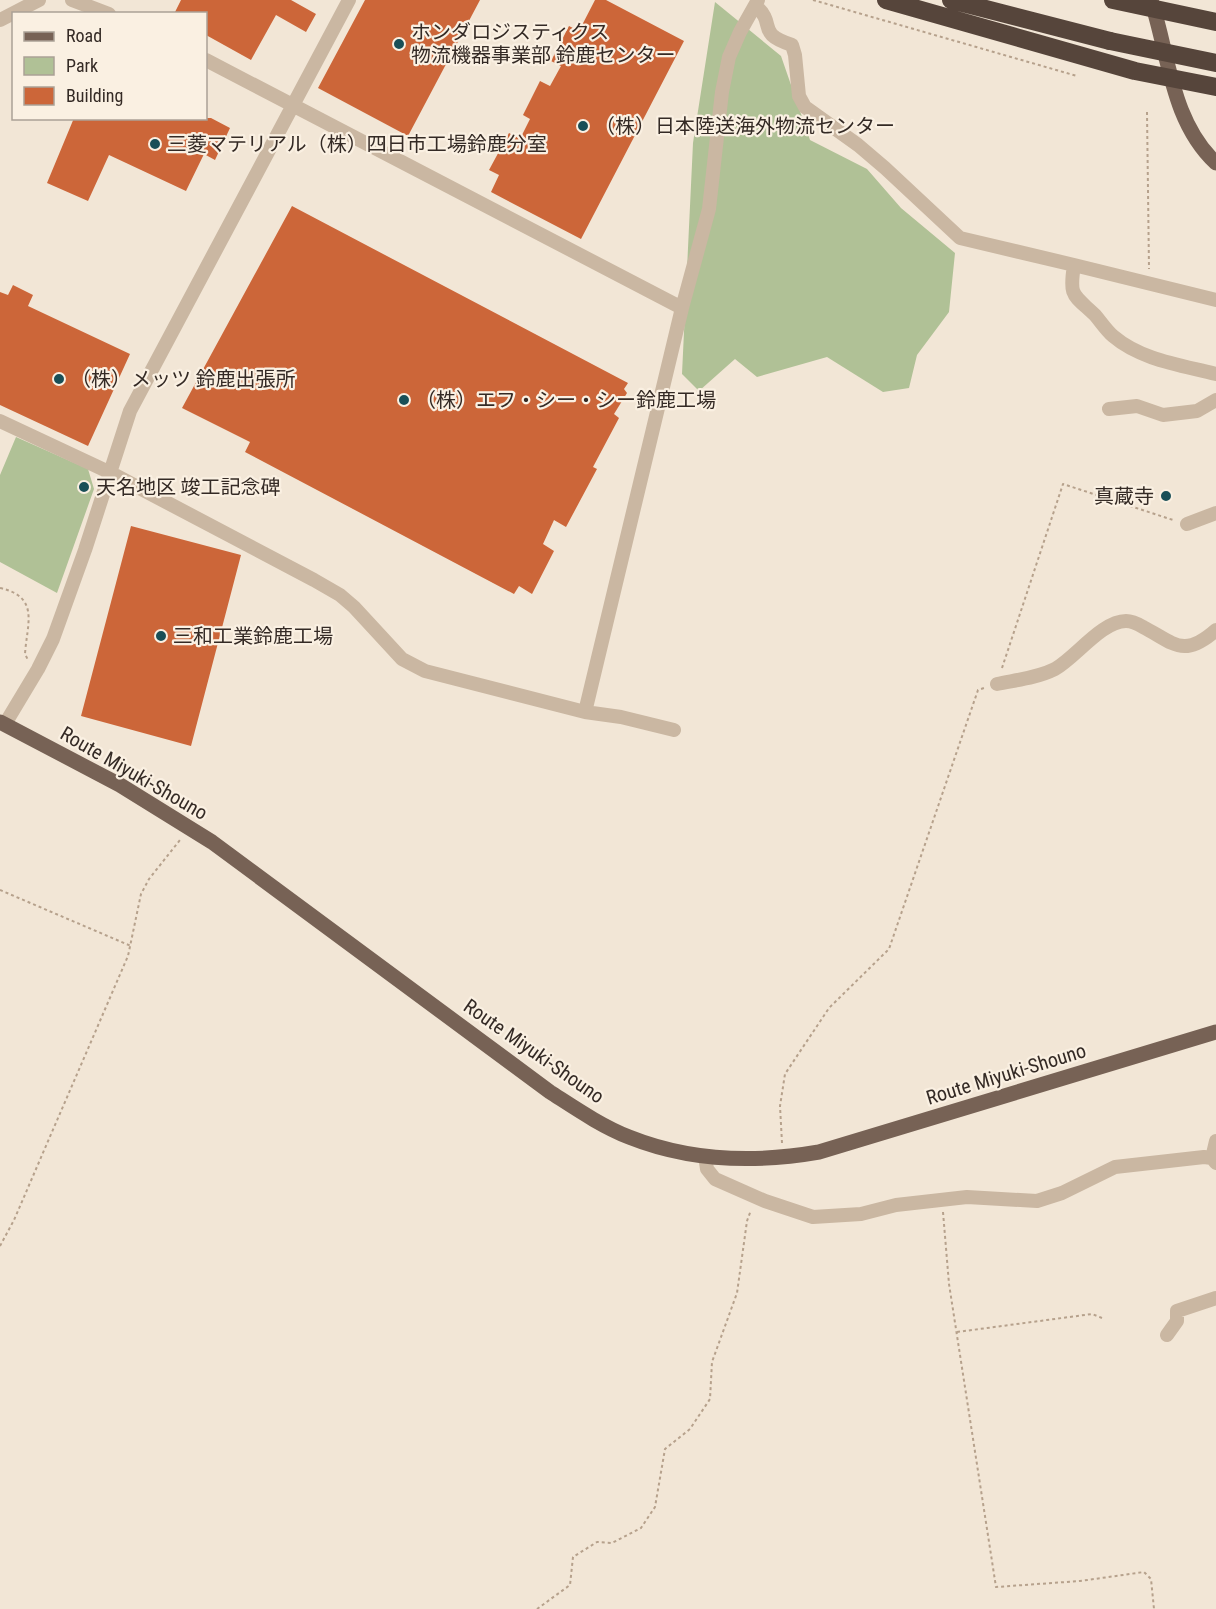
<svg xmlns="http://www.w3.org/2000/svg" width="1216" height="1609" font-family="'Roboto Condensed','Noto Sans JP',sans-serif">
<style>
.green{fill:#b0c196}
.building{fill:#cc6639}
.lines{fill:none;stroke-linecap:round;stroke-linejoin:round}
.path{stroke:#b6a18c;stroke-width:2;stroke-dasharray:3 3;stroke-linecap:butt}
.minor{stroke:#cab7a2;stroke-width:14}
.major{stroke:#776255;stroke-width:15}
.highway{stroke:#56453b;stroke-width:18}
.highway-bridge{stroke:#56453b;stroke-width:18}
.poi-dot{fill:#194f57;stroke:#faf0e2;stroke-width:2}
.labels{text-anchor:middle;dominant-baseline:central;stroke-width:4.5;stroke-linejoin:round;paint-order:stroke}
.poi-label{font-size:20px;fill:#342a25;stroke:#faf0e2;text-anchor:start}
.street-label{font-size:20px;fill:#342a25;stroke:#faf0e2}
</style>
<rect width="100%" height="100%" fill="#f2e6d6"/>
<!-- green -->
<path class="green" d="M715,2L781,56L810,140L867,169L901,208L955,253L949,312L917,355L909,388L883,392L827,357L757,377L735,359L699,391L682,374L693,143Z
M16,437L88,469L94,489L57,593L0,562V475Z"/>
<!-- building -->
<path class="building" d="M181,0H291L316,14L306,32L276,15L251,60L206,35V14H174Z
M365,0H480L408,136L318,88Z
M595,0H606L684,41L581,239L491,192L499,175L489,170L509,133L520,139L530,119L523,115L540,81L550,86L561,66L551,61L569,26L579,31Z
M74,118H211L230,128L215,160L204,154L186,191L109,155L88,201L47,183Z
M292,206L628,383L624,389L627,393L614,414L619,418L593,467L597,469L566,527L554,520L543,544L554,551L532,594L519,586L514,594L245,452L250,442L182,408Z
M13,285L33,295L28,306L130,354L88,446L0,405V292L8,295Z
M131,526L241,555L191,746L81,716Z"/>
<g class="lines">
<!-- path -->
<path class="path" d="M813,0L1077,76
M1147,112L1149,269
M0,588C40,597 27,623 25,654L28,660
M1002,668L1063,484L1173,520
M0,890L131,946
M782,1143L780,1106L785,1074L829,1008L889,949L978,690L984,688
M943,1212L949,1284L996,1587L1080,1581L1144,1572L1151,1579L1154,1609
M0,1246L14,1220L128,956L141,894L149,879L180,840
M957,1332L1092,1314L1102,1318
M537,1609L570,1585L573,1557L597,1542L612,1543L641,1528L655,1507L665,1449L690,1429L710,1399L712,1362L737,1293L747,1221L751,1210"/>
<!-- minor -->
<path class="minor" d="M72,0L109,14
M756,6C777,25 755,33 792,45L795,55L799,96L805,107L858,145L885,168L960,238L1074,265C1069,297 1073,294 1095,315C1101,322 1106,330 1113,336C1141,360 1181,365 1216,374
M0,20L39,0
M206,60L682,308
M1074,265L1216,300
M1109,409L1137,406L1163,415L1197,411L1216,400
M0,421L111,473L314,580L340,595L354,607L402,659L425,671L585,712L682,308L709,209L722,92L729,57L740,32L758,0
M1187,524L1216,513
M997,684C1016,680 1037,678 1055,669C1076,657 1102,621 1126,621C1132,621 1138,624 1143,627C1174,643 1183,659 1216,630
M585,712L621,717L674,730
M5,724L38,669L53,639L85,550L130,411L349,0
M1216,1141L1212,1158L1216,1163
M705,1156L707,1169L715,1179L765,1201L813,1217L861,1214L896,1205L967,1197L1037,1201L1062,1193L1115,1167L1204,1157L1212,1158
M1167,1335L1177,1321V1311L1216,1298"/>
<!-- major -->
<path class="major" d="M1151,0C1169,55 1171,121 1216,163
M0,722L120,785L212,842L550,1092C575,1108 601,1126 629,1137C689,1161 756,1163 819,1152L1216,1032"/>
<!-- highway -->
<path class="highway" d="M886,0L1135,71L1216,87
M951,0L1110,41
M1113,0L1216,22"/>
<!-- highway-bridge -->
<path class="highway-bridge" d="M1110,41L1216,63"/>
</g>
<!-- markers -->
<g class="poi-dot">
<circle cx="399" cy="44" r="6"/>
<circle cx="583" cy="126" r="6"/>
<circle cx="155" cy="144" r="6"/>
<circle cx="59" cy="379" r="6"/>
<circle cx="404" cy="400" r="6"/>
<circle cx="84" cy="487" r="6"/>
<circle cx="1166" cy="496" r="6"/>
<circle cx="161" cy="636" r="6"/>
</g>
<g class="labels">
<!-- poi labels -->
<g class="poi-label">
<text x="411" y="32">ホンダロジスティクス<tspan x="411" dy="23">物流機器事業部 鈴鹿センター</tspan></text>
<text x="595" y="126">（株）日本陸送海外物流センター</text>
<text x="167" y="144">三菱マテリアル（株）四日市工場鈴鹿分室</text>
<text x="71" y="379">（株）メッツ 鈴鹿出張所</text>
<text x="416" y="400">（株）エフ・シー・シー鈴鹿工場</text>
<text x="96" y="487">天名地区 竣工記念碑</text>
<text x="1154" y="496" text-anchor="end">真蔵寺</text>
<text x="173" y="636">三和工業鈴鹿工場</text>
</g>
<!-- street labels -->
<g class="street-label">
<text transform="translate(134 773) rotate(30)">Route Miyuki-Shouno</text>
<text transform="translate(534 1051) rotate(35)">Route Miyuki-Shouno</text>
<text transform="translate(1006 1074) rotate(-17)">Route Miyuki-Shouno</text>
</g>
</g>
<!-- legend -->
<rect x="12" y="12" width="195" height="108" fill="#faf0e2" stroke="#aba196" stroke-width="1.5"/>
<rect x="24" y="32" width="30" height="9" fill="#776255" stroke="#aba196" stroke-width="1.5"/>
<text x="66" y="42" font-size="18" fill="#342a25">Road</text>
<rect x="24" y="57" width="30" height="18" fill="#b0c196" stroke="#aba196" stroke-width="1.5"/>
<text x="66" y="72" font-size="18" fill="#342a25">Park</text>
<rect x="24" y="87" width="30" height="18" fill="#cc6639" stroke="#aba196" stroke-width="1.5"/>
<text x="66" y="102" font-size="18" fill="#342a25">Building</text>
</svg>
